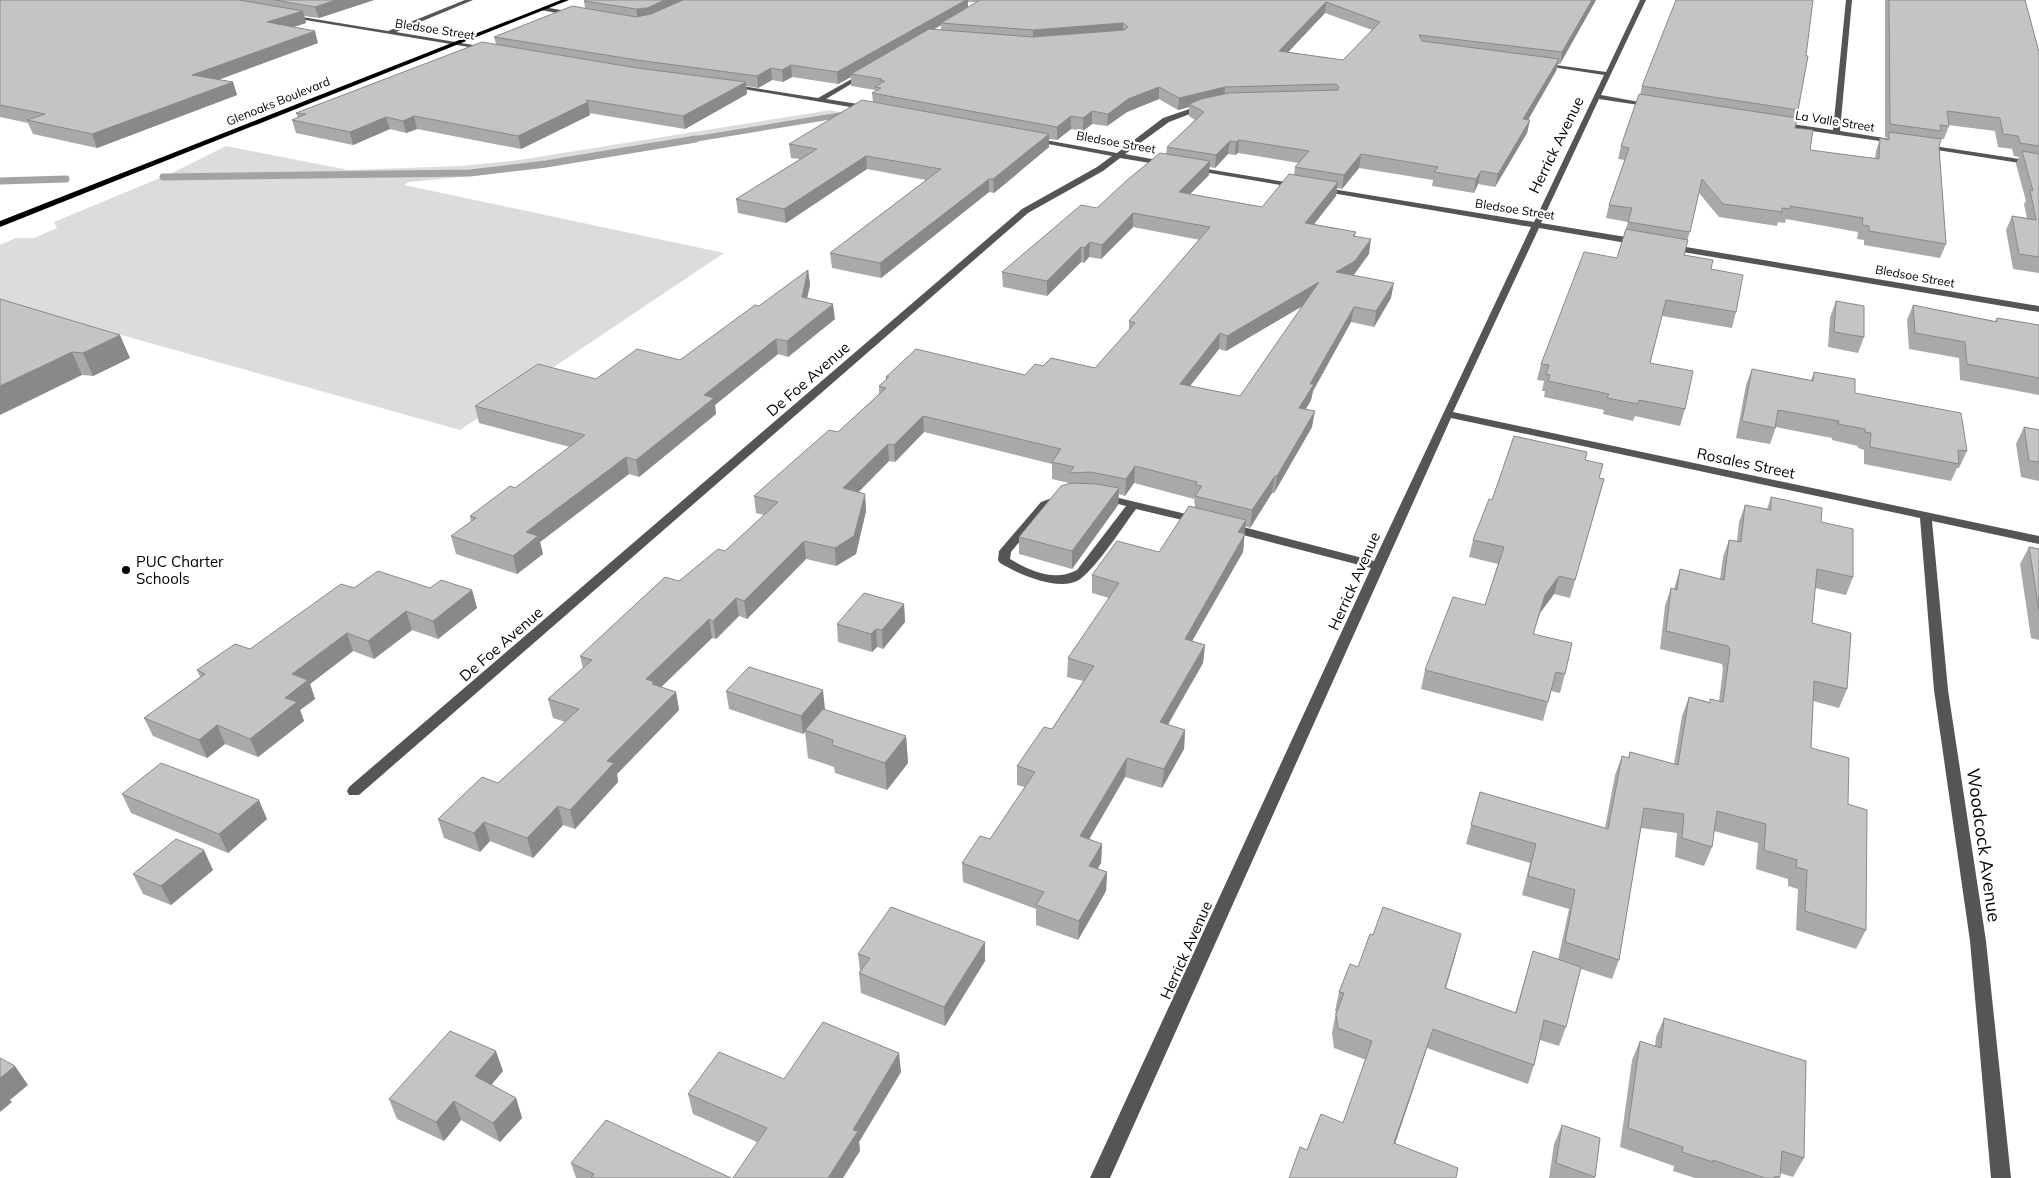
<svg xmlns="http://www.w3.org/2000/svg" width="2039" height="1178" font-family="Mulish,sans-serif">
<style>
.green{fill:#dcdcdc}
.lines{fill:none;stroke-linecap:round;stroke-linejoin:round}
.stream-far1{stroke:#a3a3a3;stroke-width:5.5}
.stream{stroke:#a3a3a3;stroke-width:7}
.minor{fill:#555;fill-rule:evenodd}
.major{fill:#000;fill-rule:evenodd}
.wall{fill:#a9a9a9;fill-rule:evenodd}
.shaded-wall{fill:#898989}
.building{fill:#c4c4c4;stroke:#898989;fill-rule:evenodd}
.poi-dot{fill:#000;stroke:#fff;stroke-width:2}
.labels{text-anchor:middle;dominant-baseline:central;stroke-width:4.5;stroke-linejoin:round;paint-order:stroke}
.far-street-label{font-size:12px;fill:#000;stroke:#fff}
.street-label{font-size:15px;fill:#000;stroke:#fff}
.poi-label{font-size:15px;fill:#000;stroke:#fff;text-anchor:start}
.near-street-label{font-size:18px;fill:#000;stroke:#fff}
</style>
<rect width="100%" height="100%" fill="#fff"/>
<!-- green -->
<path class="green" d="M831,110L843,113L559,160L472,171L406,174L166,176L226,146L348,170L460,166L513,161Z
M852,114L847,124L827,119L536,169L409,182L404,185L724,253L460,430L0,301V245L16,238H34L57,228L54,222L160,178L408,177L470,174L540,166Z"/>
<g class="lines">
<!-- stream-far1 -->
<path class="stream-far1" d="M689,140L841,115"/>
<!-- stream -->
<path class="stream" d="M163,177L470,173L546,164L696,139
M0,181L66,179"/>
<!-- minor -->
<path class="minor" d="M465,0H473L396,32L485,47L487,50L287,17L290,15L388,31Z
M1640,0H1646L1601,95L1656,105L1652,107L1599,99L1541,223L1638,239L1642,242L1638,245L1539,228L1453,412L2039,536V544L1932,521L1948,690L1986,941L2011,1178H1991L1970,941L1934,690L1920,518L1451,418L1110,1178H1090L1371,568L1224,530L1222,527L1228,523L1374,561L1531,227L1320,191L1316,189L1320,187L1534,222L1604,75L1539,65L1542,63L1606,72Z
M1846,0H1852L1840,131L1897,140H1900V144L1778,126L1774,124L1778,122L1833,130Z
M543,7L573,12L576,14L573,16L541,10Z
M864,72L867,74L866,75L826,99L871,106L872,108L868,110L726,86L729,84L818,98Z
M1201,105L1208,107L1169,122L1125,154L1168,162V166L1120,158L1103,171L1028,213L359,795H349L347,791L349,787L1022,209L1097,167L1112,156L1032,141H1029V137L1117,153L1163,118Z
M1921,144L2039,162V166L1924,148L1920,146Z
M1189,166L1298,184L1302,186L1298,188L1192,170L1188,168Z
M1668,244L2039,306V312L1665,249V245Z
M1063,494L1067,495L1069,497L1067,499L1049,506L1011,552L1010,559C1030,571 1055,582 1077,570L1126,506L1098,499L1096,497L1098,495L1102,494L1203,518L1205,520L1199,524L1136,509C1123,526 1094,572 1077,581C1057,591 1018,574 1000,563L998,560L999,551L1041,502Z"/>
<!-- major -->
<path class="major" d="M561,0H569L0,227V221Z"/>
</g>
<!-- wall -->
<path class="wall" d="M0,0H374L319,18L304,16L306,23L293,27L318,43L218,80L233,82L237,95L97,148L33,134L28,123L0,117Z
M585,0H1596L1560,64H1558L1556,71L1528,120H1530L1527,133L1495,187L1478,184L1474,193L1432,186L1433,180L1359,168L1342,189L1337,188L1336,196L1314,224L1356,232L1355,236L1369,254L1353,275L1391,298L1374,327L1351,322L1313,391L1311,400L1306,409L1312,427L1274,493H1272L1250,528L1245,526L1243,552L1192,641L1205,645L1203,663L1168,725L1185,730L1184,749L1162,788L1125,777L1089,839L1102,844L1101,863L1097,869L1107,872L1106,891L1078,940L1036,925V909L963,882L962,863L990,839L1025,787L1017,785V766L1052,729L1083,681L1067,677L1068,658L1109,598L1092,593V575L1159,552L1195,507L1194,499L1134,483L1125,496L1119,494L1118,505L1072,569L1019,554V537L1069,483L1052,479V464L924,432L895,462L889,461L858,492L865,494L866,511L856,554L836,566L806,559L747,619L739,616L716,639L712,638L661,687L676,692L679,710L617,774L618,782L575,829L563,825L533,858L490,841L480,852L444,838L438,819L498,783L565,722L553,718L548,699L583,668L580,656L679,581L725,551L764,515L756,513L754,496L838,432L879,394V386L886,380V377L1025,375L1043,366L1095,368L1129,330V321L1200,240L1133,227L1101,259L1089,257L1084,263L1081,262L1047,296L1003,287L1002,272L1097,208L1166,154L1167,147L1195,120L1189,116V107L1178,110L1159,99L1127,112L1107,126L1092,124L1083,131L1071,129L1057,140L1049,139V147L994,193L989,192L881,278L832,268L830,253L926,180L867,169L786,223L738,213L736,199L800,159L791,158L789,144L873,102L872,93L876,91L875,90L851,86V77L838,84L792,77L783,82L772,80L758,88L746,86L747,94L685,129L589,113L590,115L521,149L417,129L406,133L390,129L353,145L296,133L292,120L298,118L296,113L496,44L494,37L585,8L584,1ZM968,2H977L968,7ZM1325,13L1372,30L1343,60L1288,52ZM941,25V30H933L940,26ZM1238,153L1299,163L1295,167L1294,175L1262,207L1190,194L1209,175V167L1215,168L1228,154L1235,155ZM1303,306L1240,396L1190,386L1219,349L1226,351Z
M1885,0H2025L2039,52V273L2013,269L2006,230L2012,216L2027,218L2024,204L2026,201L2016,164L2019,157L2014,156L2012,149L1998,147L1995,131L1948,125L1949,126L1944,139H1938L1939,147L1946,244L1940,258L1864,245V240L1857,239L1858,232L1786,219L1785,223L1778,222L1777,226L1719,217L1699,193L1684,255L1711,269L1736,312L1732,328L1662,316L1650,363L1685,409L1680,426L1635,416L1633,421L1603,414L1604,410L1544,397L1545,391H1542L1544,381L1537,380L1541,364L1617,258L1628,222L1606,218L1609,205L1625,160L1618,159L1621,146L1640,95L1642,86L1798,110L1796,118L1795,128L1810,150L1875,159L1876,151L1880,138L1887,139V137H1885Z
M808,270L810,285L807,298L835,319L788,357L778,354L715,405L716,414L639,477L629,474L540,542L543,554L517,574L456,554L451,536L471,522L470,516L515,488L570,447L479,423L475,406L680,360L759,306Z
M0,299L130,358L93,376L82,375Z
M1836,301L1864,337L1858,353L1828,347L1830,317Z
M1913,305L1995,321L1997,318L2039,325V395L1960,380L1959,358L1909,349L1907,320Z
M1752,369L1811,380L1814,372L1967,451L1959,468H1957L1951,481L1864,464V450L1858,448V446L1832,440V438L1776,427L1770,444L1736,438L1746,385Z
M2024,427L2039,430V481L2021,477L2016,444Z
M1585,460L1599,478L1604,479L1570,598L1554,594L1540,613L1533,634L1565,674L1560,693L1551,691L1543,721L1421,689L1425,670L1485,605L1498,564L1469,557L1473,540L1492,500Z
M1771,497L1821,522L1853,577L1846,595L1815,588L1812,623L1847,689L1839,708L1813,701L1811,748L1848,804L1866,930L1856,949L1796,930L1798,889L1788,886V879L1756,869L1758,843L1714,831L1712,847L1704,866L1675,857L1677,833L1641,828L1619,960L1612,979L1581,969L1566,1027L1559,1046L1540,1040L1534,1065L1528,1084L1427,1048L1395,1143L1307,1150L1343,1123L1366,1060L1334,1048L1332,1033L1336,1011H1335L1339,992L1358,967L1456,953L1446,988L1515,1013L1533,951L1558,960L1569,909L1522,895L1530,863L1466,844L1480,792L1605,828L1615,775L1622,756L1628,758L1630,752L1674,764L1682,716L1689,697L1709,702L1719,701L1723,669L1722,664L1660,649L1665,606L1671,588L1674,589L1680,569L1720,579L1723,557L1729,540L1737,541L1739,522L1745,505L1767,509Z
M2029,547L2039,549V640L2031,638L2020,564Z
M354,588H430L472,590L477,608L438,639L412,630L374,659L353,651L310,684L315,699L300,710L304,721L258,757L225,744L207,758L153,736L144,718L200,677L197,670L250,649Z
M904,604L905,622L883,649L877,647L872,652L838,642L837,624Z
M726,691L825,709L824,710L906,736L908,763L887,790L835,773L834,767L808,758L805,732L803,734L729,709Z
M122,794L267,819L228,853L131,813Z
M213,870L171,905L143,894L133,874Z
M858,954L985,961L945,1026L861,993L859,973L860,971Z
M1664,1018L1804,1158L1793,1177L1780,1173L1779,1178H1695L1673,1171L1674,1166L1620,1147L1632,1060L1640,1041L1655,1046L1656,1037Z
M503,1071L491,1085L516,1098L522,1118L500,1142L461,1120L444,1141L397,1119L389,1099Z
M901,1072L859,1142L860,1151L757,1142L693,1114L688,1094L784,1079Z
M1562,1125L1595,1177L1594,1178H1549L1554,1144Z
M571,1163L731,1178H576Z"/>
<!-- shaded-wall -->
<path class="shaded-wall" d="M336,0H374L319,18L315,7Z
M665,0H691L638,20L636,9Z
M966,0H968V10L941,23V25L855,75L851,74V77L838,84L837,72Z
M1592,0H1596L1560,64L1562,52Z
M1326,2L1325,13L1278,63L1279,51Z
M303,11L306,23L271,34L267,22Z
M1123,23V34L1033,41V30Z
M315,31L318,43L196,88L192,75Z
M1559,59L1556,71L1521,132L1523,119Z
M791,65L792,77L783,82L782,70Z
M771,68L772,80L758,88L757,76Z
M233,82L237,95L97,148L92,134Z
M746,82L747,94L685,129L683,116Z
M1159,87V99L1127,112L1107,126L1108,114L1128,99Z
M1225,87L1224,99L1189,104V107L1178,110L1179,98Z
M588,102L590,115L521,149L518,136Z
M1092,111V124L1083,131V118Z
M414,116L417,129L406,133L403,121Z
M1071,116V129L1057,140V127Z
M386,117L390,129L353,145L350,132Z
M1530,120L1527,133L1495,187L1498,174Z
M1049,134V147L994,193L993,179Z
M1239,140L1238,153L1235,155L1236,142Z
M1230,141L1228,154L1215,168L1216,155Z
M1361,154L1359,168L1342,189L1344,175Z
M866,156L867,169L786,223L784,209Z
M1210,161L1209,175L1178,206L1179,192Z
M1481,171L1478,184L1474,193L1476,179Z
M989,179V192L881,278L880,263Z
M1338,182L1336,196L1304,237L1305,223Z
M1133,213V227L1101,259L1102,245Z
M1371,239L1369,254L1353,276L1336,272Z
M1090,242L1089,257L1084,263V248Z
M1081,247V262L1047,296V281Z
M808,270L810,285L804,312L802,297Z
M1319,282L1317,297L1226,351L1227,336Z
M1394,283L1391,298L1374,327L1376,311Z
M833,304L835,319L788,357L787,341Z
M1354,307L1351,322L1313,391L1311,400L1297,424L1299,408L1310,384Z
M1220,333L1219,349L1179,400L1180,384Z
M120,335L130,358L93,376L83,353Z
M776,339L778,354L715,405L716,414L639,477L636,460L704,395Z
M72,352L82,375L0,415V386Z
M1315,411L1312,427L1274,493L1277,476Z
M923,416L924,432L895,462L894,445Z
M888,444L889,461L845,506L843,488Z
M626,457L629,474L540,542L543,554L517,574L513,556L526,532Z
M1135,466L1134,483L1125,496L1126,479Z
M1275,476L1272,493L1250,528L1252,510Z
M1119,488L1118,505L1072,569V551Z
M865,494L866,511L856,554L836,566L835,548Z
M1246,520L1243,552L1183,657L1185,639L1238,532Z
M804,541L806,559L747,619L744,601Z
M1559,576L1554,594L1540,613L1528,652L1545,595Z
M472,590L477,608L438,639L433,621Z
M736,598L739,616L716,639L713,621Z
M904,604L905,622L883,649L882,630Z
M406,611L412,630L374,659L368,641Z
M709,619L712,638L656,692L646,679Z
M876,629L877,647L872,652L871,634Z
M347,633L353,651L310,684L315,699L300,710L304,721L258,757L250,739L285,698L292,674Z
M1205,645L1203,663L1158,741L1160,722Z
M823,690L825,709L806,731L805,730V732L803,734L801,716Z
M676,692L679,710L617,774L618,782L575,829L570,810L607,761Z
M217,725L225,744L207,758L199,740Z
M1185,730L1184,749L1162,788L1164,769Z
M906,736L908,763L887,790L885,763Z
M1127,758L1125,777L1080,855V836Z
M259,800L267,819L228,853L219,834Z
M558,806L563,825L533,858L527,838Z
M484,822L490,841L480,852L474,833Z
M1102,844L1101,863L1088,886L1089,866Z
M204,850L213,870L171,905L161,886Z
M1107,872L1106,891L1078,940L1079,921Z
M1461,934L1456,953L1440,1007L1445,988Z
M985,942V961L945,1026L944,1007Z
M1433,1029L1427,1048L1389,1162L1394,1143Z
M496,1051L503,1071L482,1096L475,1076Z
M899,1053L901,1072L859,1142L860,1151L843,1178H828L853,1130Z
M15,1066L28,1085L10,1100L12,1102L0,1112V1078Z
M516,1098L522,1118L500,1142L493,1123Z
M454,1101L461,1120L444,1141L436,1122Z"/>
<!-- building -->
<path class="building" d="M0,0H239L303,11L267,22L315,31L192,75L233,82L92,134L27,120L45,114L0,105Z
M275,0H336L315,7Z
M585,0H665L647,8L636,9L584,1Z
M683,0H966L837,72L791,65L782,70L771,68L757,76L637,60L494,37L572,6L636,17L651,14Z
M980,0H1592L1562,52L1419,35L1422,41L1559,59L1523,119L1530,120L1498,174L1481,171L1476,179L1434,172L1438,167L1361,154L1344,175L1295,167L1309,151L1239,140L1236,142L1230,141L1216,155L1167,147L1204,112L1189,104L1201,99L1229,93L1338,90L1339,87L1336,84L1225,87L1179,98L1159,87L1128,99L1108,114L1092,111L1083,118L1071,116L1057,127L872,93L881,88L875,87L885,81H880L882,79L851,74L929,29L1033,37L1124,30L1128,27L1123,23L1033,30L941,23ZM1326,2L1380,22L1343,60L1279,51Z
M1676,0H1813L1806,56H1808L1798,110L1642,86Z
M1889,0H2025L2039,52V146L2020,143L2018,136L2003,134L2000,118L1947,111L1949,126L1940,125L1941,131L1890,124Z
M482,42L637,68L746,82L683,116L586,100L588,102L518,136L414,116L403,121L386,117L350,132L292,120L306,114L296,113Z
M1639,94L1797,118L1795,128L1813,130L1810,150L1879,159L1880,138L1889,140V132L1941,139L1939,147L1946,244L1869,231V226L1862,225L1863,218L1790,206V209L1782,208V212L1723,204L1702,179L1690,232L1628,222L1632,208L1609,205L1629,148L1621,146Z
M862,100L1049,134L993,179H989L880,263L830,253L941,169L866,156L784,209L736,199L817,149L789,144Z
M2022,151L2039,154V257L2019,254L2012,216L2036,220L2030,190L2033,191Z
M1160,153L1210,161L1179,192L1262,207L1289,174L1338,182L1305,223L1356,232L1353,236L1371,239L1355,261L1336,272L1394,283L1376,311L1354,307L1310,384H1314L1299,408L1315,411L1277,476H1275L1252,510L1195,496L1202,486L1196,485L1197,482L1135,466L1126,479L1090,472L1069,473L1074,467L1052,462L1061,449L923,416L894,445L888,444L843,488L865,494L854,536L835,548L804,541L744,601L736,598L713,621L709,619L646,679L654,682L652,684L676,692L607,761L614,763L570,810L558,806L527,838L484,822L474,833L438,819L482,777L498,783L579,709L548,699L592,660L580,656L665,577L679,581L718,549L725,551L778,502L754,496L829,430L838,432L886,388L879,386L889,377H886L916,349L1025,375L1035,364L1043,366L1051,358L1095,368L1135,323L1129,321L1210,227L1133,213L1102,245L1090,242L1084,248L1081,247L1047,281L1002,272L1081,205L1097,208L1126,181ZM1319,282L1240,396L1180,384L1220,333L1227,336Z
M1626,229L1688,240L1684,255L1713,260L1711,269L1743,275L1736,312L1666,300L1650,363L1693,371L1685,409L1639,400L1638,404L1607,398L1609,394L1548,381L1550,375L1546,374L1549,365L1541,364L1584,252L1617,258Z
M808,270L802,297L833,304L787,341L776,339L704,395L714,398L636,460L626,457L526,532L538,536L513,556L451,536L476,518L470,516L510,486L515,488L585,435L475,406L538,364L596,379L637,349L680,360L755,305L759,306Z
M0,299L120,335L83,353L72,352L0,386Z
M1836,301L1864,306V337L1834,332Z
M1913,305L1997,322V318L2039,325V378L1967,364L1965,342L1915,333Z
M1752,369L1813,381L1814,372L1855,379V393L1961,413L1967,451L1958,450L1959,464L1870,447L1871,433L1865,432V429L1838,424L1839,421L1778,410L1775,428L1742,421Z
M2024,427L2039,430V462L2029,461Z
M1514,436L1587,452L1585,460L1603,464L1599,478L1604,479L1575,580L1559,576L1545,595L1533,634L1572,643L1565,674L1556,672L1548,702L1425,670L1453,597L1485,605L1504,547L1473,540L1489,499L1492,500Z
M1071,483L1096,484L1119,488L1072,551L1019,537L1061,486Z
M1771,497L1822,508L1821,522L1853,529V577L1817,569L1812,623L1851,633L1847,689L1814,681L1811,748L1849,758L1848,804L1867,810L1866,930L1805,911L1807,870L1796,867L1797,860L1764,850L1766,824L1717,811L1712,847L1682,838L1684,814L1644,808L1619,960L1565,942L1575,890L1528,876L1536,844L1471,825L1480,792L1608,829L1622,756L1629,758L1630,752L1678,765L1689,697L1710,703V699L1723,702L1730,650L1728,646L1666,631L1671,588L1677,590L1680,569L1724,580L1729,540L1741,542L1745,505L1771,510Z
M1189,506L1246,520L1238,532L1245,534L1185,639L1205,645L1160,722L1185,730L1164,769L1127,758L1080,836L1102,844L1089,866L1107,872L1079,921L1036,905L1044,892L962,863L980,836L990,839L1035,772L1017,766L1044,727L1052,729L1094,666L1068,658L1119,583L1092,575L1117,541L1159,552Z
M2029,547L2039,549V611Z
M378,571L430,588L441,580L472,590L433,621L406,611L368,641L347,633L292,674L308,680L285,698L297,702L250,739L217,725L199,740L144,718L205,674L197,670L235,644L250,649L341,584L354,588Z
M864,593L904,604L882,630L876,629L871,634L837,624Z
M749,667L823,690L801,716L726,691Z
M823,709L906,736L885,763L832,745L833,740L805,730Z
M161,763L259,800L219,834L122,794Z
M176,839L204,850L161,886L133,874Z
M891,907L985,942L944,1007L859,973L870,958L858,954Z
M1383,907L1461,934L1445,988L1516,1013L1533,951L1581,967L1566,1027L1544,1020L1534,1065L1433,1029L1394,1143L1458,1168L1456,1178H1289L1300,1147L1307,1150L1321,1114L1343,1123L1372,1041L1338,1028L1336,1014L1344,993L1339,992L1350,964L1358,967L1370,934L1373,935Z
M1664,1018L1806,1061L1804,1158L1782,1151L1780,1177L1775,1176V1178H1765L1713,1160V1162L1682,1152L1683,1147L1628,1128L1640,1041L1661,1048Z
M823,1022L899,1053L853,1130L858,1131L828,1178H733L767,1128L688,1094L719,1052L784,1079Z
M450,1031L496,1051L475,1076L516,1098L493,1123L454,1101L436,1122L389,1099Z
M0,1058L15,1066L0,1078Z
M606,1120L731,1178H591L594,1174L571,1163Z
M1562,1125L1600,1138L1595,1177L1556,1163Z"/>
<!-- markers -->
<circle class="poi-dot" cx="126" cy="570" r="5"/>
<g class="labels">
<!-- far-street labels -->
<g class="far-street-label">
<text transform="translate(435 29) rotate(9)">Bledsoe Street</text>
<text transform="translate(278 101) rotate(-22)">Glenoaks Boulevard</text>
<text transform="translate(1835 121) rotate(9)">La Valle Street</text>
<text transform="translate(1116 142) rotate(10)">Bledsoe Street</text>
<text transform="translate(1515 209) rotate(9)">Bledsoe Street</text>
<text transform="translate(1915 276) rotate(10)">Bledsoe Street</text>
</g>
<!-- street labels -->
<g class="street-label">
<text transform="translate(1556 145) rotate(-64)">Herrick Avenue</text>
<text transform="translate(808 379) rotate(-41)">De Foe Avenue</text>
<text transform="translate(1746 463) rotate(12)">Rosales Street</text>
<text transform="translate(1354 581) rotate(-66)">Herrick Avenue</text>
<text transform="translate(501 644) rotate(-41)">De Foe Avenue</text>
<text transform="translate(1186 950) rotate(-66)">Herrick Avenue</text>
</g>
<!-- poi labels -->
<g class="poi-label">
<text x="136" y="561">PUC Charter<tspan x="136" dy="17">Schools</tspan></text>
</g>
<!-- near-street labels -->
<g class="near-street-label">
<text transform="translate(1984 845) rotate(82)">Woodcock Avenue</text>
</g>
</g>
</svg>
